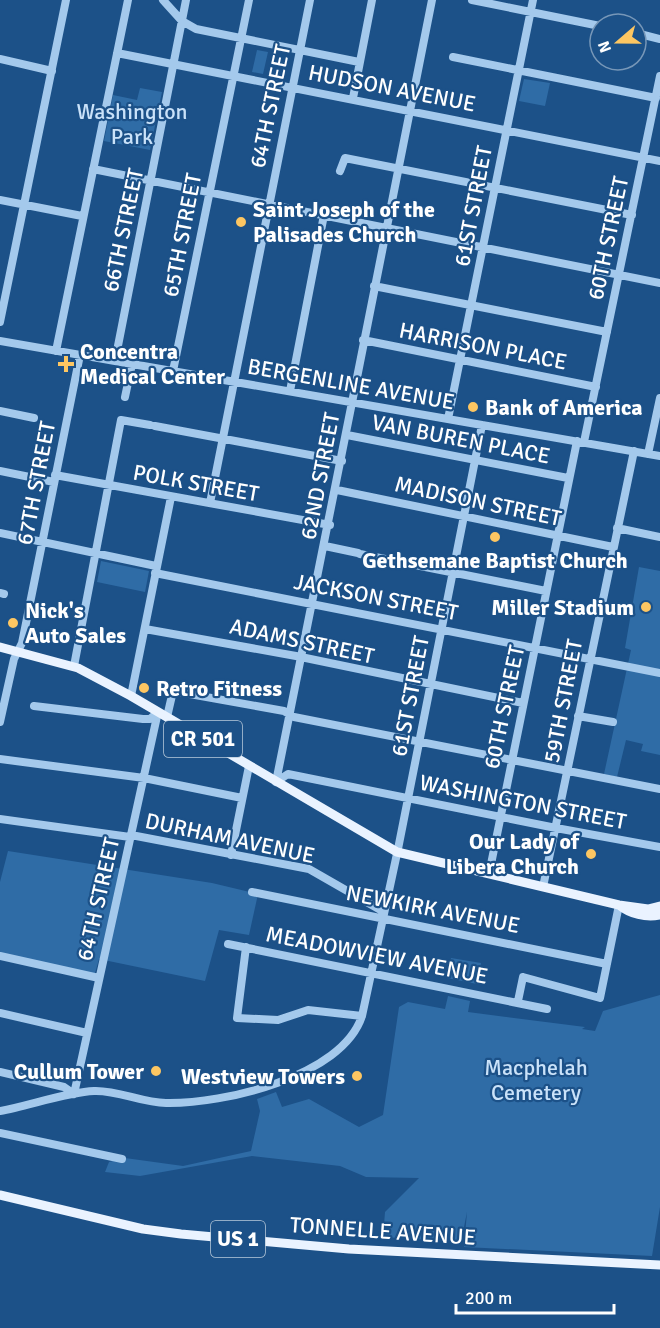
<svg xmlns="http://www.w3.org/2000/svg" width="660" height="1328" font-family="Signika,sans-serif">
<style>
.green{fill:#2f6ca6}
.lines{fill:none;stroke-linecap:round;stroke-linejoin:round}
.minor{stroke:#a4c9ec;stroke-width:8}
.major{stroke:#eaf3ff;stroke-width:9}
.poi-dot{fill:#fdc662;stroke:#1c5188;stroke-width:2}
.labels{text-anchor:middle;dominant-baseline:central;stroke-width:4.5;stroke-linejoin:round;paint-order:stroke}
.shield{fill:#1c5188;stroke:#bbcbdb;stroke-width:1.5}
.shield-label{font-size:21px;font-weight:bold;fill:#fff}
.street-label{font-size:22px;fill:#fff;stroke:#1c5188}
.park-label{font-size:22px;fill:#cae2f9;stroke:#1c5188}
.poi-label{font-size:22px;font-weight:bold;fill:#fff;stroke:#1c5188;text-anchor:start}
</style>
<rect width="100%" height="100%" fill="#1c5188"/>
<!-- green -->
<path class="green" d="M257,50L268,52L263,74L252,72Z
M524,79L550,83L545,106L519,101Z
M140,88L162,92L150,150L104,141L113,95L137,100Z
M101,561L149,571L145,592L97,582Z
M639,567L660,571V755L641,751L643,744L626,740L617,777L604,774L631,650L625,648Z
M8,851L212,883L258,894L249,935L219,930L205,981L99,959L95,973L92,974L0,953V882Z
M451,958L481,963L477,984L447,978Z
M660,995V1207L652,1256L464,1247L467,1212L461,1242L383,1237L385,1212L419,1178L366,1177L340,1166L252,1156L140,1176L105,1172L109,1162L125,1158L183,1166L251,1151L260,1111L257,1099L276,1092L282,1107L309,1099L359,1127L383,1115L399,1007L408,1002L445,1009L448,996L470,1001L468,1012L585,1027L582,1029L595,1031L603,1011Z"/>
<g class="lines">
<!-- minor -->
<path class="minor" d="M163,0L182,21L196,29L359,62
M472,0L600,26
M636,33L660,39
M117,53L660,161
M453,57L656,98
M0,59L52,71
M353,98L372,0
M93,169L660,283
M340,171L345,158L632,215
M0,200L82,216
M374,286L607,332
M0,322L66,0
M363,340L596,387
M0,341L660,456
M56,351L128,0
M115,361L186,0
M173,371L249,0
M290,391L324,215
M125,397L132,364
M0,411L34,418
M448,419L533,0
M155,426L342,461
M347,435L568,478
M584,442L660,76
M648,454L660,398
M0,471L54,482
M55,475L330,525
M337,490L613,547
M210,503L310,0
M617,528L660,537
M0,533L156,566
M325,546L358,553
M360,554L546,591
M155,573L660,673
M0,593L4,594
M145,629L296,656L523,703
M74,666L121,420L150,425
M131,696L171,497
M34,706L143,719H150L158,712
M578,716L613,722
M167,717L173,691L284,711L294,717L660,789
M0,722L14,659L22,643L80,355
M0,759L144,778L242,798
M276,782C330,521 379,261 432,0
M276,782L288,774L556,828L660,847
M0,819L130,837
M131,835L309,869L384,912
M231,855L249,766
M489,874L577,441
M543,887L634,451
M252,892L607,964
M228,944L547,1009
M246,947L237,1018L278,1020L308,1010L362,1016
M0,956L99,978
M518,1001L523,977L600,998L619,905
M0,1013L87,1033
M0,1072L64,1087L74,1094
M74,1094L158,712
M0,1111C28,1106 67,1092 94,1091C118,1090 142,1103 166,1103C223,1104 342,1077 362,1016L398,849L482,425
M0,1133L122,1159"/>
<!-- major -->
<path class="major" d="M0,647L78,668L131,696L397,852L619,905L648,909L660,906
M619,905C630,914 646,918 660,915
M0,1195L143,1229L181,1234L349,1249L660,1265"/>
</g>
<!-- markers -->
<g class="poi-dot">
<circle cx="241" cy="222" r="6"/>
<path d="M63 355h6v6h6v6h-6v6h-6v-6h-6v-6h6z"/>
<circle cx="473" cy="407" r="6"/>
<circle cx="495" cy="537" r="6"/>
<circle cx="646" cy="607" r="6"/>
<circle cx="13" cy="623" r="6"/>
<circle cx="144" cy="688" r="6"/>
<circle cx="591" cy="854" r="6"/>
<circle cx="156" cy="1071" r="6"/>
<circle cx="357" cy="1076" r="6"/>
</g>
<g class="labels">
<!-- shield labels -->
<g class="shield">
<rect x="164" y="721" width="78" height="36" rx="4.5"/>
<rect x="211" y="1221" width="54" height="36" rx="4.5"/>
</g>
<g class="shield-label">
<text x="203" y="739">CR 501</text>
<text x="238" y="1239">US 1</text>
</g>
<!-- street labels -->
<g class="street-label">
<text transform="translate(392 88) rotate(11)">HUDSON AVENUE</text>
<text transform="translate(270 106) rotate(-78)">64TH STREET</text>
<text transform="translate(473 206) rotate(-79)">61ST STREET</text>
<text transform="translate(123 230) rotate(-78)">66TH STREET</text>
<text transform="translate(182 235) rotate(-79)">65TH STREET</text>
<text transform="translate(608 238) rotate(-78)">60TH STREET</text>
<text transform="translate(483 346) rotate(11)">HARRISON PLACE</text>
<text transform="translate(351 384) rotate(10)">BERGENLINE AVENUE</text>
<text transform="translate(461 439) rotate(11)">VAN BUREN PLACE</text>
<text transform="translate(320 476) rotate(-79)">62ND STREET</text>
<text transform="translate(36 483) rotate(-79)">67TH STREET</text>
<text transform="translate(196 483) rotate(10)">POLK STREET</text>
<text transform="translate(478 501) rotate(12)">MADISON STREET</text>
<text transform="translate(376 597) rotate(11)">JACKSON STREET</text>
<text transform="translate(302 641) rotate(12)">ADAMS STREET</text>
<text transform="translate(410 696) rotate(-79)">61ST STREET</text>
<text transform="translate(563 701) rotate(-79)">59TH STREET</text>
<text transform="translate(504 707) rotate(-78)">60TH STREET</text>
<text transform="translate(523 802) rotate(11)">WASHINGTON STREET</text>
<text transform="translate(230 838) rotate(12)">DURHAM AVENUE</text>
<text transform="translate(98 899) rotate(-77)">64TH STREET</text>
<text transform="translate(433 909) rotate(11)">NEWKIRK AVENUE</text>
<text transform="translate(377 955) rotate(11)">MEADOWVIEW AVENUE</text>
<text transform="translate(383 1231) rotate(4)">TONNELLE AVENUE</text>
</g>
<!-- park labels -->
<g class="park-label">
<text x="132" y="111">Washington<tspan x="132" dy="25">Park</tspan></text>
<text x="536" y="1067">Macphelah<tspan x="536" dy="25">Cemetery</tspan></text>
</g>
<!-- poi labels -->
<g class="poi-label">
<text x="253" y="209">Saint Joseph of the<tspan x="253" dy="25">Palisades Church</tspan></text>
<text x="80" y="351">Concentra<tspan x="80" dy="25">Medical Center</tspan></text>
<text x="485" y="407">Bank of America</text>
<text x="495" y="560" text-anchor="middle">Gethsemane Baptist Church</text>
<text x="634" y="607" text-anchor="end">Miller Stadium</text>
<text x="25" y="610">Nick's<tspan x="25" dy="25">Auto Sales</tspan></text>
<text x="156" y="688">Retro Fitness</text>
<text x="579" y="841" text-anchor="end">Our Lady of<tspan x="579" dy="25">Libera Church</tspan></text>
<text x="144" y="1071" text-anchor="end">Cullum Tower</text>
<text x="345" y="1076" text-anchor="end">Westview Towers</text>
</g>
</g>
<!-- north arrow -->
<g transform="translate(618 42) rotate(250)"><circle r="28" fill="#1c5188" stroke="#7797b8" stroke-width="1.5"/>
<path d="M0-4.5L10 22L0 15L-10 22Z" fill="#fdc662"/>
<text y="-9" font-size="16" font-weight="bold" text-anchor="middle" fill="#ffffff">N</text>
</g>
<!-- scale -->
<path d="M456 1304v9h158v-9" fill="none" stroke="#ffffff" stroke-width="3"/>
<text x="465" y="1304" font-size="18" fill="#ffffff" stroke="#1c5188" stroke-width="4.5" paint-order="stroke">200 m</text>
</svg>
